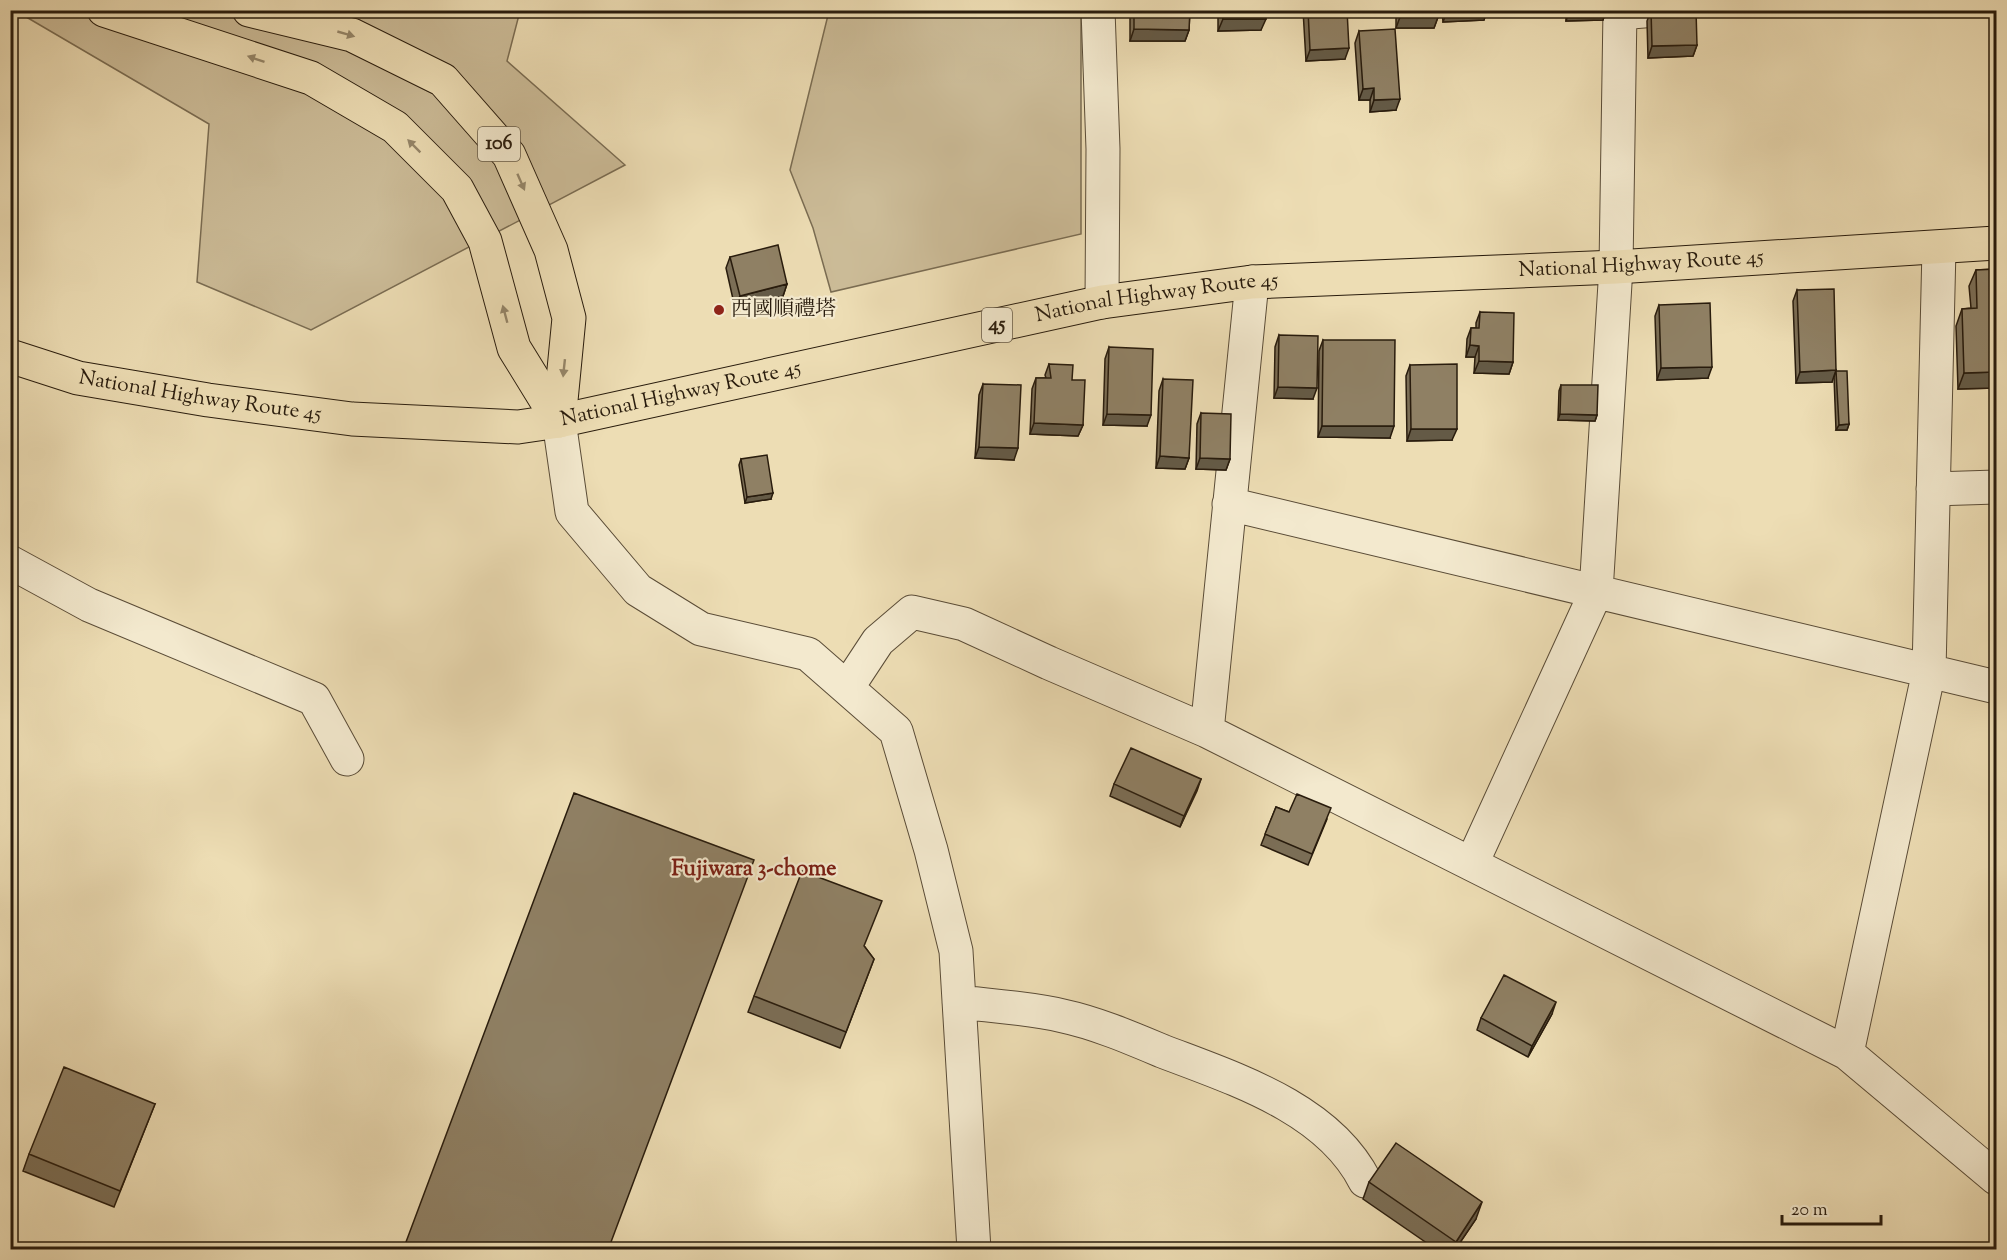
<svg xmlns="http://www.w3.org/2000/svg" width="2007" height="1260" font-family="'Sorts Mill Goudy','Noto Serif JP',serif">
<style>
.green{fill:#ccbc98;stroke:#7a6c52;stroke-width:1.5}
.lines{fill:none;stroke-linecap:round;stroke-linejoin:round}
.minor-casing{stroke:#5a4c37;stroke-width:35}
.highway-casing{stroke:#291c0d;stroke-width:35}
.minor{stroke:#f3e9ce;stroke-width:33}
.highway{stroke:#edddb4;stroke-width:33}
.wall{fill:#7b6e56;stroke:#291c0d;stroke-width:1.5}
.shaded-wall{fill:#645a46;stroke:#291c0d;stroke-width:1.5}
.building{fill:#8f8064;stroke:#291c0d;stroke-width:1.5}
.oneway{fill:#958669}
.poi-dot{fill:#8f2418;stroke:#f3e9ce;stroke-width:2}
.labels{text-anchor:middle;dominant-baseline:central;stroke-width:4.5;stroke-linejoin:round;paint-order:stroke}
.shield{fill:#f3e9ce;stroke:#665a47;stroke-width:1.5}
.shield-label{font-size:20px;font-weight:bold;fill:#291c0d}
.street-label{font-size:21px;fill:#291c0d;stroke:#f3e9ce}
.poi-label{font-size:21px;fill:#291c0d;stroke:#f3e9ce;text-anchor:start}
.neighbourhood-label{font-size:22px;font-weight:bold;fill:#7a1f14;stroke:#f3e9ce}
</style>
<rect width="100%" height="100%" fill="#edddb4"/>
<filter id="stains"><feTurbulence type="fractalNoise" baseFrequency=".00333" numOctaves="4"/><feColorMatrix values="0 0 0 0 .2 0 0 0 0 .09 0 0 0 0 .02 0 0 0 .5 -.17"/></filter>
<radialGradient id="worn" r=".72"><stop offset=".6" stop-color="#630" stop-opacity="0"/><stop offset="1" stop-color="#630" stop-opacity=".3"/></radialGradient>
<!-- green -->
<path class="green" d="M11,10L520,11L507,61L625,165L311,330L197,282L209,124L16,11L11,30Z
M829,11H1081V234L831,292L813,228L790,170Z"/>
<g class="lines">
<defs>
<path id="minor" d="M1098,10L1103,149L1102,302
M1620,13L1655,10
M559,421L572,512L638,590L701,629L808,654L896,731L931,850L956,951L974,1250
M1933,489L1996,487
M1229,504L1996,687
M10,562L89,605L314,699L347,759
M847,688L878,641L912,612L964,624L1049,663L1207,731L1847,1053L1996,1178
M1207,731L1252,282
M1472,863L1596,592L1616,267L1620,10
M959,1002C993,1006 1029,1008 1063,1016C1096,1023 1131,1038 1162,1051C1235,1079 1328,1108 1365,1181
M1847,1053L1929,671L1939,248"/>
<g id="highway">
<path d="M104,10L311,78L395,127L457,189L485,241L514,348L559,421"/>
<path d="M249,10L352,35L443,80L509,155L551,250L569,318L559,421"/>
<path id="s1" d="M10,356L78,378L208,400L352,419L518,427L559,421L1102,302L1252,282L1616,267L1996,243"/>
</g>
</defs>
<!-- minor casing -->
<use href="#minor" class="minor-casing"/>
<!-- highway casing -->
<use href="#highway" class="highway-casing"/>
<!-- minor -->
<use href="#minor" class="minor"/>
<!-- highway -->
<use href="#highway" class="highway"/>
</g>
<!-- wall -->
<path class="wall" d="M1130,10H1190L1189,30L1185,41H1130Z
M1218,10H1265L1261,30L1218,31Z
M1303,10H1347L1345,59L1306,61Z
M1396,10H1438V17L1434,28H1396Z
M1442,10H1487L1484,20L1443,22Z
M1566,10H1606L1603,20L1566,21Z
M1651,10L1697,45L1693,56L1648,58L1647,21Z
M1359,31L1396,110L1370,112V100H1359L1355,43Z
M730,257L787,284L783,296L735,308L726,268Z
M1996,269V388L1958,389L1956,326L1962,309L1971,308L1969,286L1976,270Z
M1797,290L1832,382L1796,383L1793,301Z
M1659,305L1708,378L1657,380L1655,316Z
M1480,312L1513,362L1509,374L1474,373L1475,357H1466L1467,339L1471,328H1476V323Z
M1279,335L1313,399L1274,398L1275,347Z
M1323,340L1390,438L1318,437L1319,351Z
M1109,347L1147,426L1103,425L1105,359Z
M1049,364L1072,380L1083,425L1078,436L1030,434L1032,389L1036,378H1046L1045,375Z
M1410,365L1452,440L1407,441L1406,376Z
M1836,371L1849,424L1847,430H1836L1834,377Z
M1163,379L1189,458L1185,469L1156,468L1159,391Z
M983,384L1014,460L975,458L979,395Z
M1561,385L1597,415L1595,421L1558,420L1559,391Z
M1201,413L1230,459L1226,470L1196,469L1197,424Z
M741,459L771,499L745,503L739,465Z
M1201,779L1180,827L1110,796L1114,784Z
M1276,807L1289,812L1327,819L1308,865L1261,845Z
M865,947L874,959L840,1048L748,1012L754,996Z
M1552,1014L1528,1057L1477,1030L1481,1018Z
M155,1104L114,1207L23,1171L29,1154Z
M1369,1182L1476,1219L1455,1250H1437L1363,1199Z"/>
<!-- shaded-wall -->
<path class="shaded-wall" d="M1487,10L1484,20L1443,22L1447,11Z
M1570,10H1606L1603,20L1566,21Z
M1400,17H1438L1434,28H1396Z
M1223,19H1266L1261,30L1218,31Z
M1134,29L1189,30L1185,41H1130Z
M1697,45L1693,56L1648,58L1652,46Z
M1349,48L1345,59L1306,61L1310,50Z
M1374,88L1370,100H1359L1363,89Z
M1400,99L1396,110L1370,112L1374,100Z
M787,284L783,296L735,308L740,296Z
M1470,345L1479,346L1475,357H1466Z
M1479,361L1513,362L1509,374L1474,373Z
M1712,367L1708,378L1657,380L1661,368Z
M1836,370L1832,382L1796,383L1800,372Z
M1996,372V388L1958,389L1964,373Z
M1278,387L1317,388L1313,399L1274,398Z
M1107,414L1151,415L1147,426L1103,425Z
M1560,414L1597,415L1595,421L1558,420Z
M1034,423L1083,425L1078,436L1030,434Z
M1849,424L1847,430H1836L1839,425Z
M1322,426H1394L1390,438L1318,437Z
M1411,429H1457L1452,440L1407,441Z
M979,447L1018,448L1014,460L975,458Z
M1160,456L1189,458L1185,469L1156,468Z
M1200,458L1230,459L1226,470L1196,469Z
M773,493L771,499L745,503L747,497Z
M1201,779L1197,791L1180,827L1184,816Z
M1556,1002L1552,1014L1528,1057L1532,1046Z
M1482,1202L1476,1219L1455,1250H1453L1456,1242Z"/>
<!-- building -->
<path class="building" d="M1134,10H1190L1189,30L1134,29Z
M1222,10H1265L1266,19H1223Z
M1308,10H1347L1349,48L1310,50Z
M1400,10H1438V17H1400Z
M1651,10H1696L1697,45L1652,46Z
M1395,29L1400,99L1374,100V88L1363,89L1359,31Z
M778,245L787,284L740,296L730,257Z
M1996,269V372L1964,373L1962,309L1977,308L1976,270Z
M1834,289L1836,370L1800,372L1797,290Z
M1710,303L1712,367L1661,368L1659,305Z
M1480,312L1514,313L1513,362L1479,361V346L1470,345L1471,328H1479Z
M1279,335L1318,336L1317,388L1278,387Z
M1323,340H1395L1394,426H1322Z
M1109,347L1153,349L1151,415L1107,414Z
M1049,364L1073,365L1072,380H1085L1083,425L1034,423L1036,378H1051Z
M1457,364V429H1411L1410,365Z
M1836,371H1847L1849,424L1839,425Z
M1163,379L1193,380L1189,458L1160,456Z
M983,384L1021,385L1018,448L979,447Z
M1561,385H1598L1597,415L1560,414Z
M1201,413L1231,414L1230,459L1200,458Z
M767,455L773,493L747,497L741,459Z
M1131,748L1201,779L1184,816L1114,784Z
M574,793L754,860L608,1250H403Z
M1297,794L1331,808L1312,854L1265,834L1276,807L1289,812Z
M802,871L882,901L864,946L874,959L846,1032L754,996Z
M1504,975L1556,1002L1532,1046L1481,1018Z
M64,1067L155,1104L120,1191L29,1154Z
M1396,1143L1482,1202L1456,1242L1369,1182Z"/>
<!-- one-way arrows -->
<defs><path id="oneway-solid" d="M-6-.8H1V-3.2L6.5 0L1 3.2V.8H-6Z" transform="scale(1.5)"/></defs>
<g class="oneway">
<use href="#oneway-solid" transform="translate(346 34) rotate(16)"/>
<use href="#oneway-solid" transform="translate(256 59) rotate(-161)"/>
<use href="#oneway-solid" transform="translate(414 146) rotate(-135)"/>
<use href="#oneway-solid" transform="translate(521 182) rotate(66)"/>
<use href="#oneway-solid" transform="translate(505 314) rotate(-105)"/>
<use href="#oneway-solid" transform="translate(564 368) rotate(96)"/>
</g>
<!-- markers -->
<circle class="poi-dot" cx="719" cy="310" r="6"/>
<g class="labels">
<!-- shield labels -->
<g class="shield">
<rect x="478" y="127" width="42" height="34" rx="4.5"/>
<rect x="982" y="308" width="30" height="34" rx="4.5"/>
</g>
<g class="shield-label">
<text x="499" y="144">106</text>
<text x="997" y="325">45</text>
</g>
<!-- street labels -->
<g class="street-label">
<text stroke="none"><textPath href="#s1" startOffset="1653">National Highway Route 45</textPath></text>
<text stroke="none"><textPath href="#s1" startOffset="1167">National Highway Route 45</textPath></text>
<text stroke="none"><textPath href="#s1" startOffset="681">National Highway Route 45</textPath></text>
<text stroke="none"><textPath href="#s1" startOffset="195">National Highway Route 45</textPath></text>
</g>
<!-- poi labels -->
<g class="poi-label">
<text x="731" y="310">西國順禮塔</text>
</g>
<!-- neighbourhood labels -->
<g class="neighbourhood-label">
<text x="754" y="870">Fujiwara 3-chome</text>
</g>
</g>
<!-- margin -->
<rect width="2007" height="1260" fill="none" stroke="#edddb4" stroke-width="36"/>
<rect x="12" y="12" width="1983" height="1236" fill="none" stroke="#291c0d" stroke-width="3"/>
<rect x="18" y="18" width="1971" height="1224" fill="none" stroke="#291c0d" stroke-width="1.5"/>
<!-- scale -->
<path d="M1782 1215v9h99v-9" fill="none" stroke="#291c0d" stroke-width="3"/>
<text x="1791" y="1215" font-size="18" fill="#291c0d" stroke="#f3e9ce" stroke-width="4.5" paint-order="stroke">20 m</text>
<rect width="100%" height="100%" filter="url(#stains)"/>
<rect width="100%" height="100%" fill="url(#worn)"/>
</svg>
